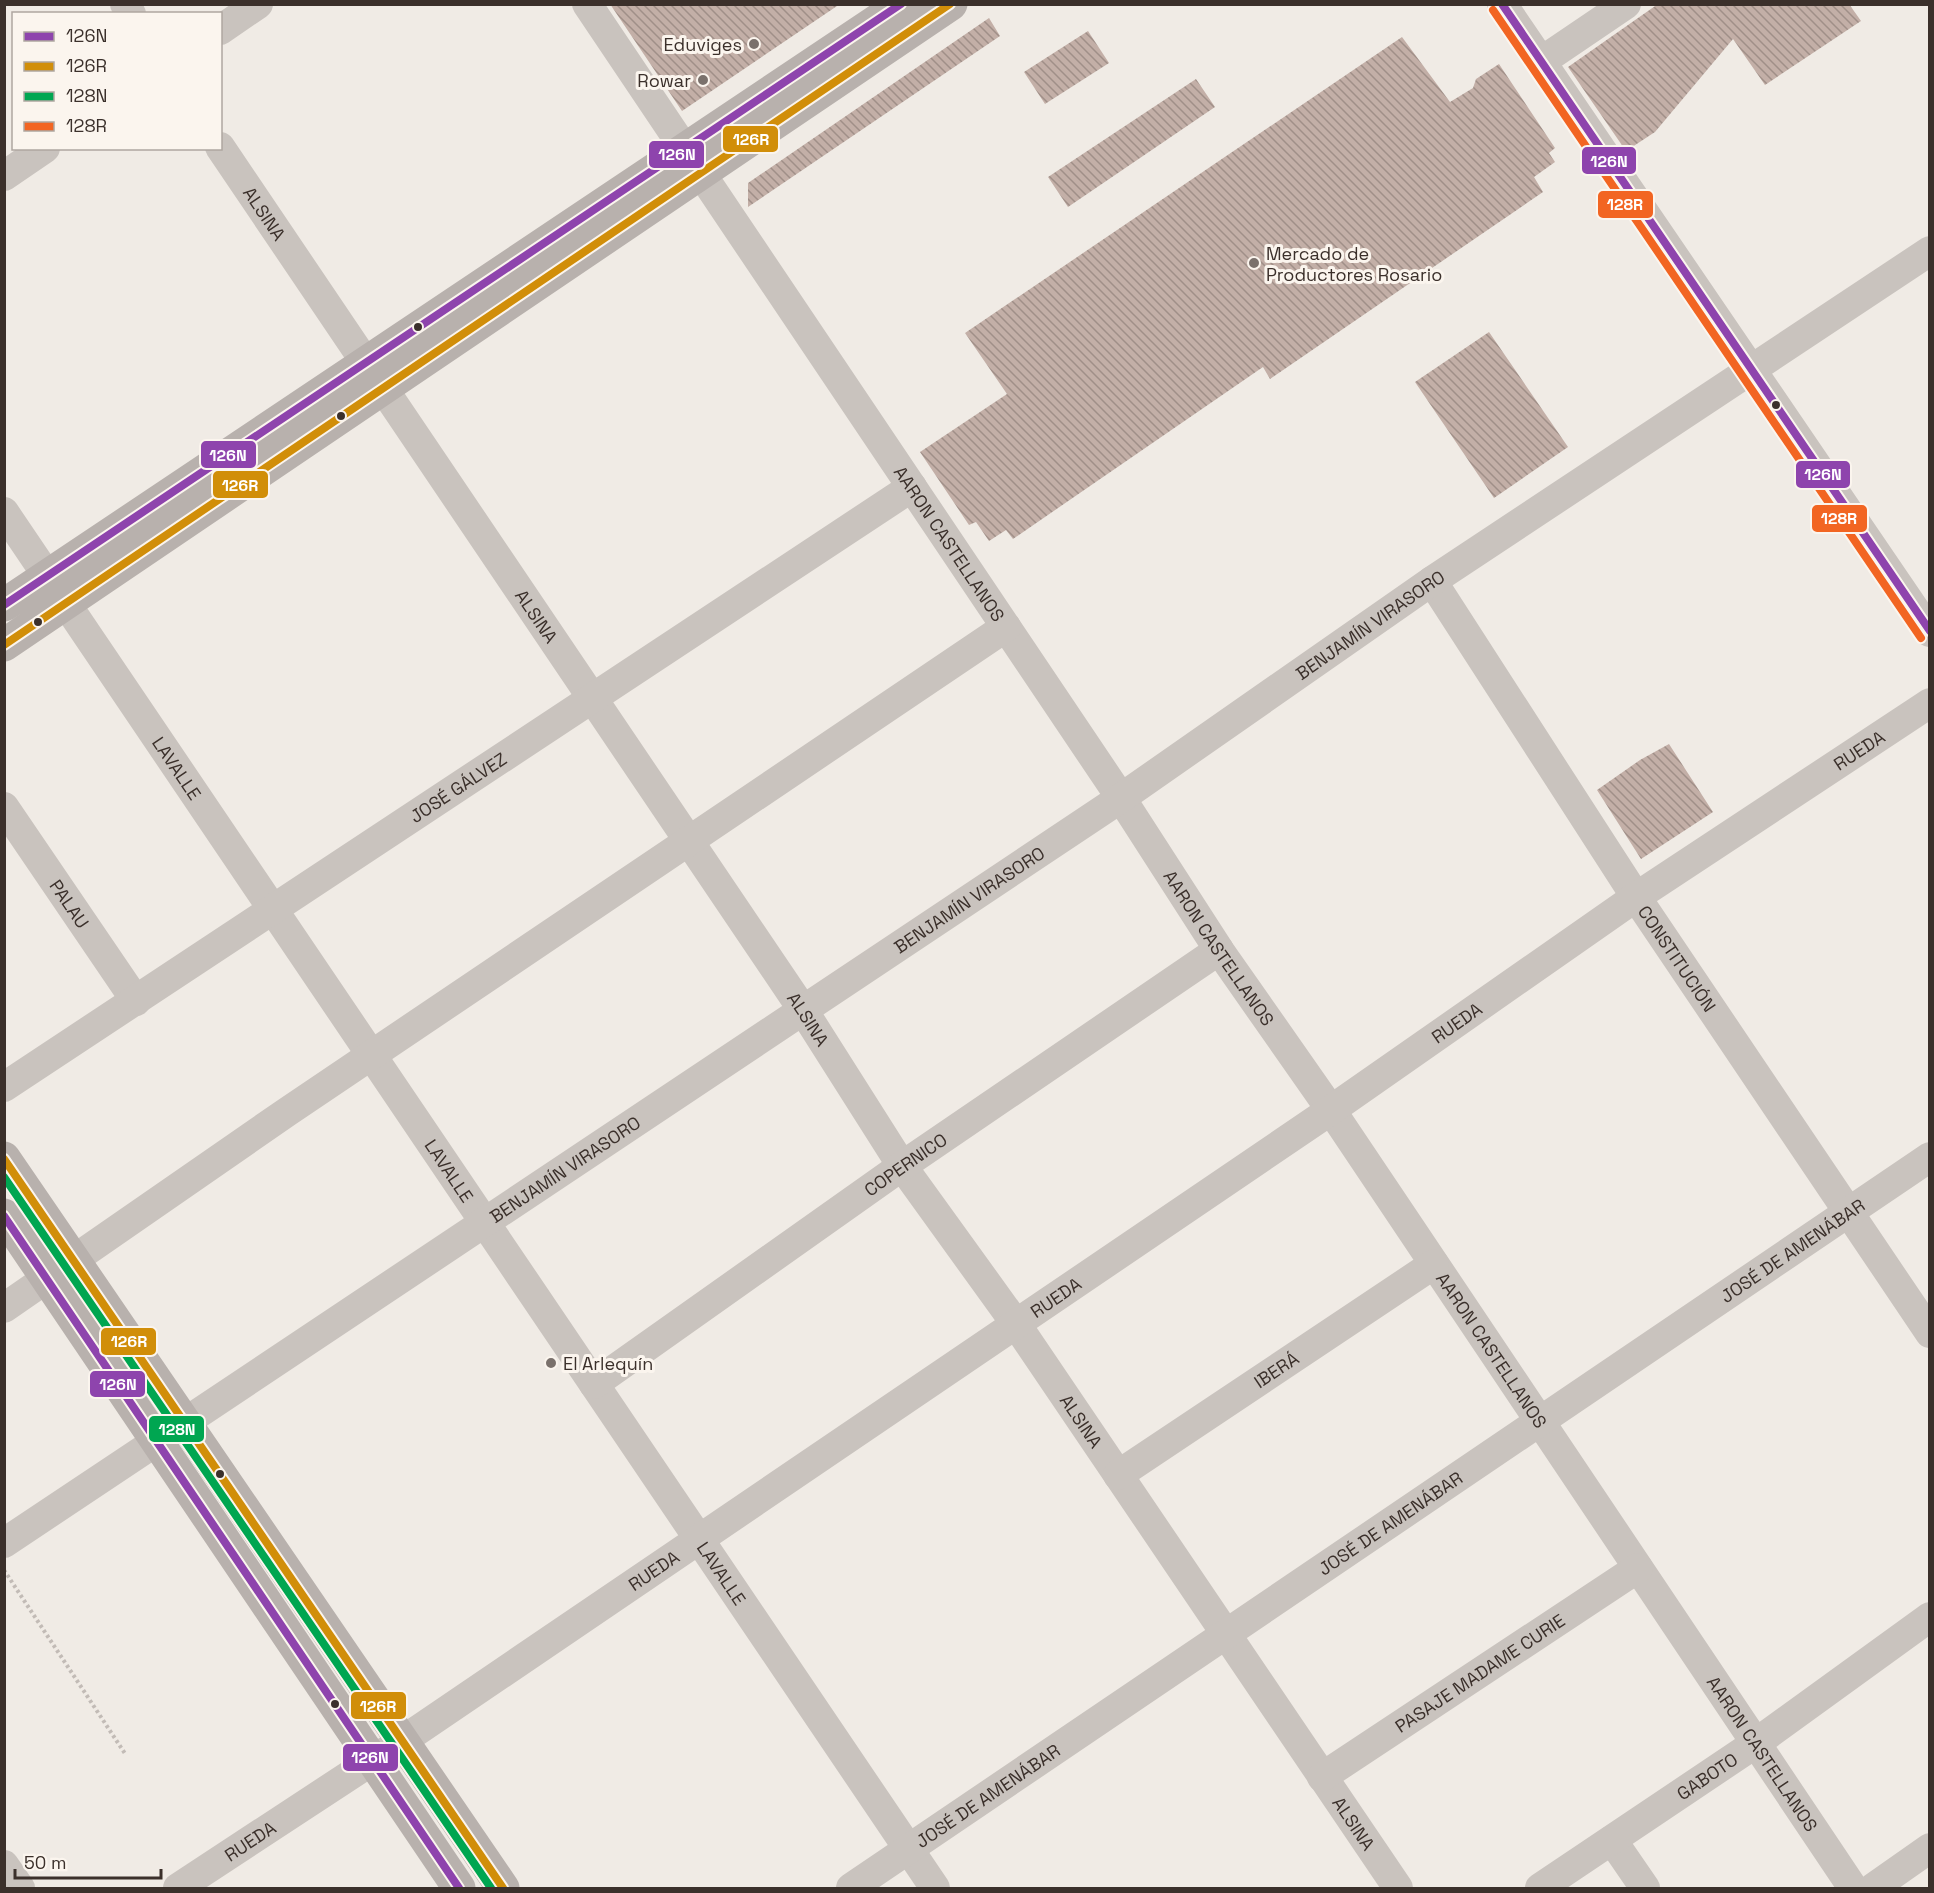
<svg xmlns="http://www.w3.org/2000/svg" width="1934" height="1893" font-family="'Space Grotesk',sans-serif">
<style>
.building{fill:url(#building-back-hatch)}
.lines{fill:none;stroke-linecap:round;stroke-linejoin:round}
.path{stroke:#c2bbb6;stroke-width:4;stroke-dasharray:3 3;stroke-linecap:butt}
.minor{stroke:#c9c3be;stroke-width:30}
.major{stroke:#b8b1ad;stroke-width:33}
.bus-1-casing{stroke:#fbf5ee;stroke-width:12}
.bus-2-casing{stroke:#fbf5ee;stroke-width:12}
.bus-3-casing{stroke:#fbf5ee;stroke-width:12}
.bus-4-casing{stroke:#fbf5ee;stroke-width:12}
.bus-1{stroke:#8e44ad;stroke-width:8}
.bus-2{stroke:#d18e09;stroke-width:8}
.bus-3{stroke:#00a651;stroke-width:8}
.bus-4{stroke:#f26522;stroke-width:8}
.poi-dot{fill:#7a716c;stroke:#fbf5ee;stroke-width:2}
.bus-dot{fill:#3b302b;stroke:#fbf5ee;stroke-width:2}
.labels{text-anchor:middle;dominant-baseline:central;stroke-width:6;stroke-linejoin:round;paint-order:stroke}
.poi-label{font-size:18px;fill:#3b302b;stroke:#fbf5ee;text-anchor:end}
.street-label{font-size:18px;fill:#3b302b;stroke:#fbf5ee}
.line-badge{stroke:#fbf5ee;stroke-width:2}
.badge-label{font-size:16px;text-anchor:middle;font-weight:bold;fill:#fff}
</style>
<defs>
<pattern id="building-back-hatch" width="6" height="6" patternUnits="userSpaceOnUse" patternTransform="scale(1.5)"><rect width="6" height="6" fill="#c3afa7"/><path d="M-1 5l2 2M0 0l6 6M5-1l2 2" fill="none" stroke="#a08f88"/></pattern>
</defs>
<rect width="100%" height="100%" fill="#f0ebe5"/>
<!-- building -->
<path class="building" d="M610,4H840L682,111Z
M1658,4H1849L1861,21L1765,85L1733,39L1655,132L1626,151L1568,67Z
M989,18L1000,36L748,207V183Z
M1088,31L1109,63L1045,104L1024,72Z
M1402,37L1450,102L1473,88L1476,79L1499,64L1555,148L1549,153L1555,162L1534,177L1543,192L1270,379L1263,367L1013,539L1006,530L989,541L976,522L969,525L920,452L1007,394L965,333Z
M1196,79L1215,107L1068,207L1048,177Z
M1489,332L1568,447L1494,498L1415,382Z
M1669,744L1713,812L1641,859L1597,790L1640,760Z"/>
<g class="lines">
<!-- path -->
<path class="path" d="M4,1570L126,1755"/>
<!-- minor -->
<g class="minor">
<path d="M125,4L131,14"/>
<path id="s1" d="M587,4L1121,798L1219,950L1331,1110L1853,1888"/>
<path d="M1502,4L1930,632"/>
<path d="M220,30L258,4"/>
<path d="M1542,61L1626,4"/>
<path id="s2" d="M220,147L803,1010L902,1166L1016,1324L1398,1888"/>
<path d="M4,176L45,148"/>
<path id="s3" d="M4,512L935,1888"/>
<path id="s4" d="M1432,581L1636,897L1930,1333"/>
<path id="s5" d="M4,807L136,1001"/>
<path id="s6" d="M4,1087L912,487"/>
<path d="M4,1308L287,1112L1006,627"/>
<path id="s7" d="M594,1384L902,1166L1219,950"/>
<path id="s8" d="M1118,1475L1434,1264"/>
<path id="s9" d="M4,1543L1121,798L1432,581L1930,251"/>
<path id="s10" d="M1322,1777L1638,1568"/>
<path d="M1612,1840L1645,1888"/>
<path d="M4,1865L20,1888"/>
<path id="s11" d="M178,1888L402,1741L1331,1110L1636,897L1930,703"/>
<path id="s12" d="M851,1888L1930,1157"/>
<path id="s13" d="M1540,1888L1756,1743L1930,1617"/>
<path d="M1873,1888L1930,1848"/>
</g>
<!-- major -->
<path class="major" d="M4,605L902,4
M4,645L951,4
M4,1158L503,1888
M4,1215L459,1888"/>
<defs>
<path id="bus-1" d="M1502,4L1930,631
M4,605L901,4
M4,1216L459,1888"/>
<path id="bus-2" d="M4,645L950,4
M4,1159L503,1888"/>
<path id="bus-3" d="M4,1177L491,1888"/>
<path id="bus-4" d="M1493,10L1921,638"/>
</defs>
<!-- bus-1 casing -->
<use href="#bus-1" class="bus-1-casing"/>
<!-- bus-2 casing -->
<use href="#bus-2" class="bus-2-casing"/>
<!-- bus-3 casing -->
<use href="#bus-3" class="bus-3-casing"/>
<!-- bus-4 casing -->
<use href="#bus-4" class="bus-4-casing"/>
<!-- bus-1 -->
<use href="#bus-1" class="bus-1"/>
<!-- bus-2 -->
<use href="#bus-2" class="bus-2"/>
<!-- bus-3 -->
<use href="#bus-3" class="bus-3"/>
<!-- bus-4 -->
<use href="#bus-4" class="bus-4"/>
</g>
<!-- markers -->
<g class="poi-dot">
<circle cx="754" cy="44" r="6"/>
<circle cx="703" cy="80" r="6"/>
<circle cx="1254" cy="263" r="6"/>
<circle cx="551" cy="1363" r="6"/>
</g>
<g class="bus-dot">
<circle cx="418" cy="327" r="5"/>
<circle cx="1776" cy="405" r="5"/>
<circle cx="341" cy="416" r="5"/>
<circle cx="38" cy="622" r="5"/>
<circle cx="220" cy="1474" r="5"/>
<circle cx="335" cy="1704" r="5"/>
</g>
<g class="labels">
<!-- poi labels -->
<g class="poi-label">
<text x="742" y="44">Eduviges</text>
<text x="691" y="80">Rowar</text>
<text x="1266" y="253" text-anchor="start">Mercado de<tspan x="1266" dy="21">Productores Rosario</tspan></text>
<text x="563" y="1363" text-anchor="start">El Arlequín</text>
</g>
<!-- street labels -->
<g class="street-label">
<text stroke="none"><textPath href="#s2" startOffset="80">ALSINA</textPath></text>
<text stroke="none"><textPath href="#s1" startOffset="650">AARON CASTELLANOS</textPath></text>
<text stroke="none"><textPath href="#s2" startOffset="566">ALSINA</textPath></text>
<text stroke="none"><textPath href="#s9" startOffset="1646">BENJAMÍN VIRASORO</textPath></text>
<text stroke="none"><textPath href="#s11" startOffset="2030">RUEDA</textPath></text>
<text stroke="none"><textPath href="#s3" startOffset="309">LAVALLE</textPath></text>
<text stroke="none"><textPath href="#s6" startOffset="544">JOSÉ GÁLVEZ</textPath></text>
<text stroke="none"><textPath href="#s9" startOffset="1160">BENJAMÍN VIRASORO</textPath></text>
<text stroke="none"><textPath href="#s5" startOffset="117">PALAU</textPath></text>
<text stroke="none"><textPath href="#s1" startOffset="1136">AARON CASTELLANOS</textPath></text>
<text stroke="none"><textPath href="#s4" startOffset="450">CONSTITUCIÓN</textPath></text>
<text stroke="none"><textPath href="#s2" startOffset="1052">ALSINA</textPath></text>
<text stroke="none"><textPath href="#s11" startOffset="1544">RUEDA</textPath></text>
<text stroke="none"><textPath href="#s7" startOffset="381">COPERNICO</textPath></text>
<text stroke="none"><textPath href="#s9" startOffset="674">BENJAMÍN VIRASORO</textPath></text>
<text stroke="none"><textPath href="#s3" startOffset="795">LAVALLE</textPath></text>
<text stroke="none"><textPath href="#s12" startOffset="1137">JOSÉ DE AMENÁBAR</textPath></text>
<text stroke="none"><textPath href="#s11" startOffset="1058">RUEDA</textPath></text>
<text stroke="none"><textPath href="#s1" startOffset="1622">AARON CASTELLANOS</textPath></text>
<text stroke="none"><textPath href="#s8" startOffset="190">IBERÁ</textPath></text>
<text stroke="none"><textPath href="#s2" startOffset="1538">ALSINA</textPath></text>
<text stroke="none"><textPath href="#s12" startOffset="651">JOSÉ DE AMENÁBAR</textPath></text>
<text stroke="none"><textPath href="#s11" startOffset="572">RUEDA</textPath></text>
<text stroke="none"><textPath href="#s3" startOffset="1281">LAVALLE</textPath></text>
<text stroke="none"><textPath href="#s10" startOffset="189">PASAJE MADAME CURIE</textPath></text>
<text stroke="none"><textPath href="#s1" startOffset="2108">AARON CASTELLANOS</textPath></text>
<text stroke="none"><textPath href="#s13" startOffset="201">GABOTO</textPath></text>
<text stroke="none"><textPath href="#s12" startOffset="165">JOSÉ DE AMENÁBAR</textPath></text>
<text stroke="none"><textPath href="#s2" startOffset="2024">ALSINA</textPath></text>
<text stroke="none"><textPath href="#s11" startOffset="86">RUEDA</textPath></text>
</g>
</g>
<g class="line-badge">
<rect x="722" y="125" width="57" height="28" rx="6" fill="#d18e09"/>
<rect x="648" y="140" width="57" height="29" rx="6" fill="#8e44ad"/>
<rect x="1581" y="146" width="56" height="29" rx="6" fill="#8e44ad"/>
<rect x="1597" y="190" width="57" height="29" rx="6" fill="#f26522"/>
<rect x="200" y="440" width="57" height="29" rx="6" fill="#8e44ad"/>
<rect x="1795" y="460" width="56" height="29" rx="6" fill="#8e44ad"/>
<rect x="212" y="470" width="57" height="29" rx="6" fill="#d18e09"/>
<rect x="1811" y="504" width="57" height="29" rx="6" fill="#f26522"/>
<rect x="100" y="1327" width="57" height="29" rx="6" fill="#d18e09"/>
<rect x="89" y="1370" width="57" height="28" rx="6" fill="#8e44ad"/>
<rect x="148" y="1415" width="57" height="28" rx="6" fill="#00a651"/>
<rect x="350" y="1691" width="57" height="29" rx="6" fill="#d18e09"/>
<rect x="342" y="1743" width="57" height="29" rx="6" fill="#8e44ad"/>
</g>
<g class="badge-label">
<text x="751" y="145">126R</text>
<text x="677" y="160">126N</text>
<text x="1609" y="167">126N</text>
<text x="1625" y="210">128R</text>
<text x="228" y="461">126N</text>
<text x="1823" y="480">126N</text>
<text x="240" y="491">126R</text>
<text x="1839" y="524">128R</text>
<text x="129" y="1347">126R</text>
<text x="118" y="1390">126N</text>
<text x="177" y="1435">128N</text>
<text x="378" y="1712">126R</text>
<text x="370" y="1763">126N</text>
</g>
<!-- border -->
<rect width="1934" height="1893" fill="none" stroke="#3b302b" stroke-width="12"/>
<!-- legend -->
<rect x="12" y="12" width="210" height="138" fill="#fbf5ee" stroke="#aea6a0" stroke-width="1.5"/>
<rect x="24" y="32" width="30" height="9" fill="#8e44ad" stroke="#aea6a0" stroke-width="1.5"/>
<text x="66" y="42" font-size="18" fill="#3b302b">126N</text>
<rect x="24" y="62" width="30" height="9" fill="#d18e09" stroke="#aea6a0" stroke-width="1.5"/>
<text x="66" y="72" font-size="18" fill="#3b302b">126R</text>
<rect x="24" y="92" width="30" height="9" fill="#00a651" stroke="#aea6a0" stroke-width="1.5"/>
<text x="66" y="102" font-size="18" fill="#3b302b">128N</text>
<rect x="24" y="122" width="30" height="9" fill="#f26522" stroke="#aea6a0" stroke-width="1.5"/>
<text x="66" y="132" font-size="18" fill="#3b302b">128R</text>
<!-- scale -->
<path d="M15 1869v9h146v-9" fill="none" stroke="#3b302b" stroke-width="3"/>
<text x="24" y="1869" font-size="18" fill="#3b302b" stroke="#fbf5ee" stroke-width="4.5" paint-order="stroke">50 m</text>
</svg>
